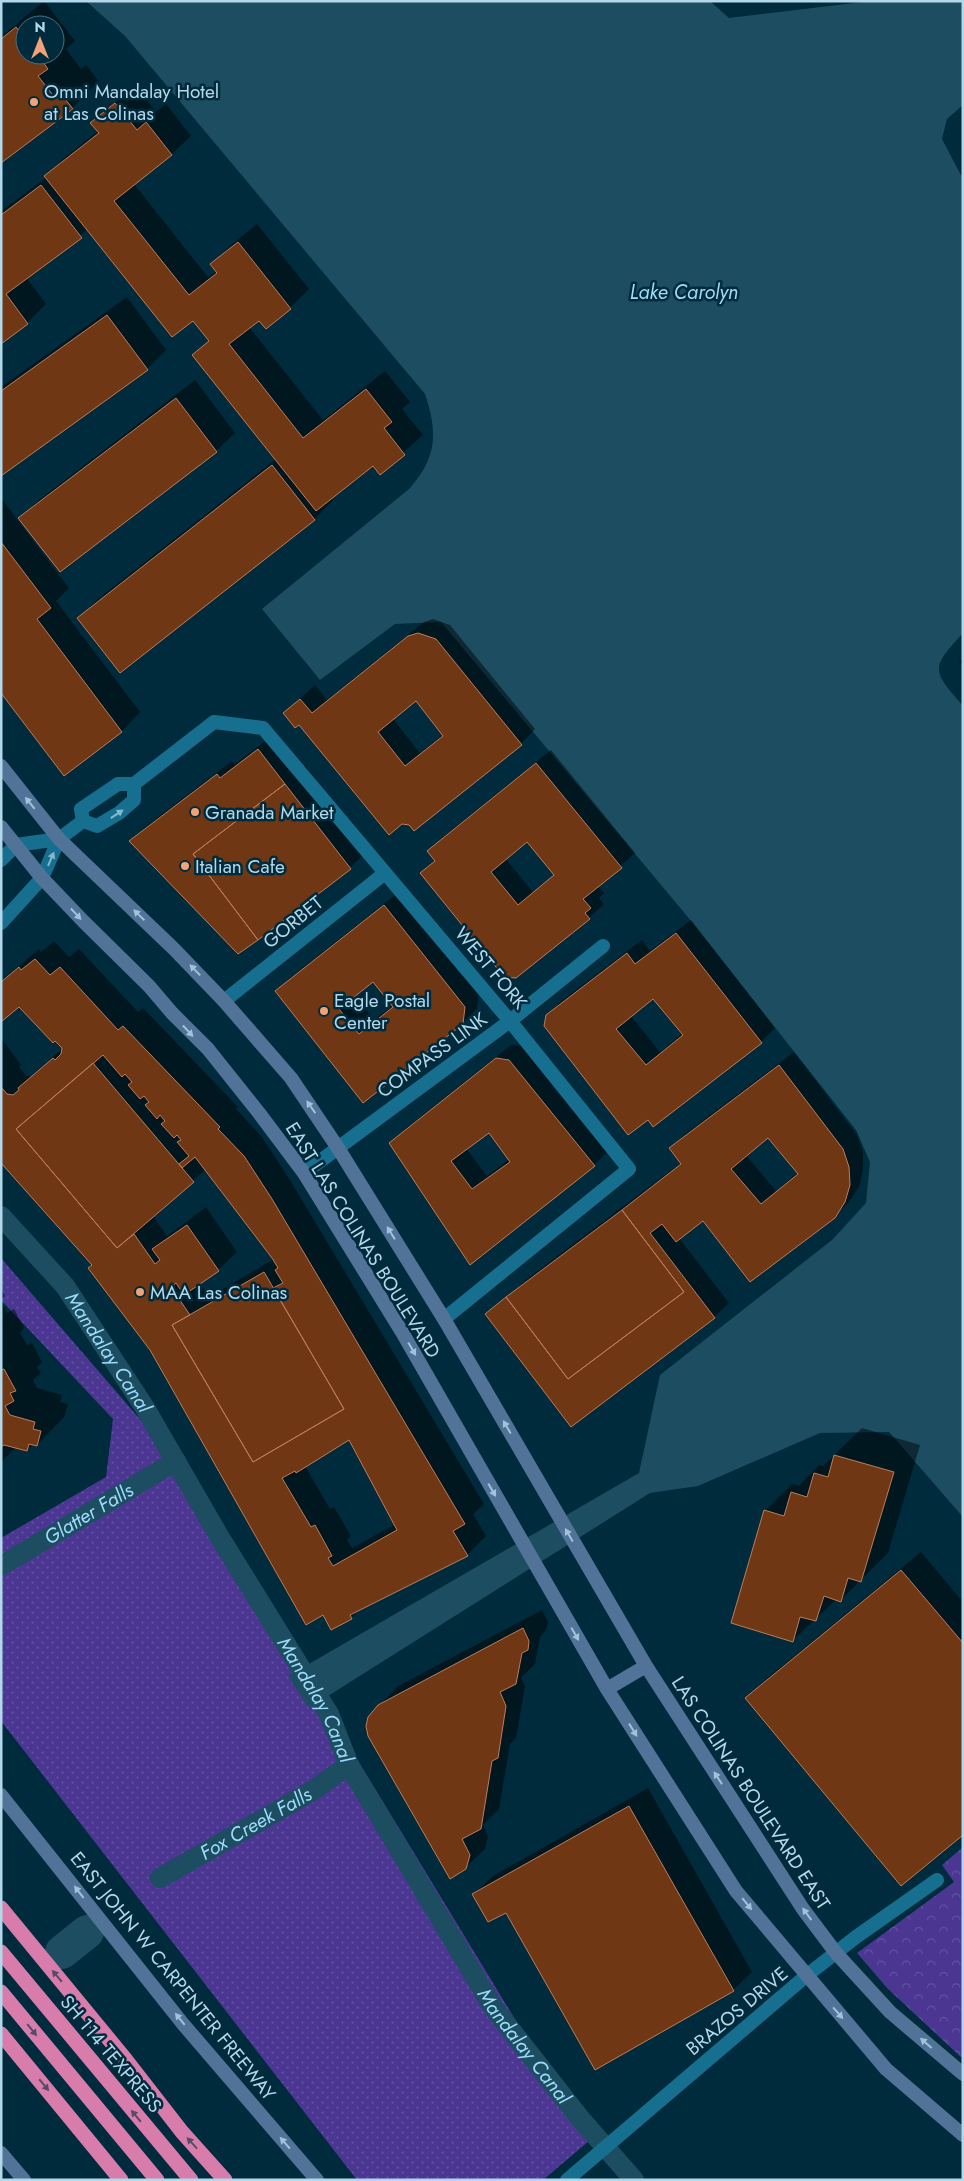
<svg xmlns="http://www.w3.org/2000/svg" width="964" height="2181" font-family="Jost,sans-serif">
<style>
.grass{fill:url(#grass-dots)}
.forest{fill:url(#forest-crowns)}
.water{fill:#1c4d61}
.shadow{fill:#0007;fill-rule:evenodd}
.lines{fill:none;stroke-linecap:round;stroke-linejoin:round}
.canal{stroke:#1c4d61;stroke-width:20}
.river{stroke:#1c4d61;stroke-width:34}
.building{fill:#703714;stroke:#bd7d5b;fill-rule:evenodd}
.minor{stroke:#176f90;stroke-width:14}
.tertiary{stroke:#176f90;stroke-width:14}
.secondary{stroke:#517398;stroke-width:14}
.motorway{stroke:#d87dab;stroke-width:15}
.oneway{fill:#9fc4da}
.oneway2{fill:#84b8cf}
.oneway3{fill:#564c68}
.poi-dot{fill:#f0a278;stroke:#002b3c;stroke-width:2}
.labels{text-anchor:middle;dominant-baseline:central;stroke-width:5;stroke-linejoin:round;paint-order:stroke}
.poi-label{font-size:19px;fill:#b3d8ea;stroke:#002b3c;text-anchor:start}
.street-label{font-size:19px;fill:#b3d8ea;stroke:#002b3c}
.water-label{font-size:20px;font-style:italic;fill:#9edbf8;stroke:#002b3c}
</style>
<defs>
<pattern id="grass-dots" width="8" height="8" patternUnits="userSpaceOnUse" patternTransform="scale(1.25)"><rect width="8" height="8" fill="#4b3692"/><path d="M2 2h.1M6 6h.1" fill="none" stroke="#6352a1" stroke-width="1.8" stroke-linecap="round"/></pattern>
<pattern id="forest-crowns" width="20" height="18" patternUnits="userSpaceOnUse" patternTransform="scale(1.25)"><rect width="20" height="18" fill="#4b3692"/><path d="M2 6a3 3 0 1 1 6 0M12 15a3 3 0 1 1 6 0" fill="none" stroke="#6352a1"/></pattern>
</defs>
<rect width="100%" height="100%" fill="#002b3c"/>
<!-- grass -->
<path class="grass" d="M1,1258L176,1461L589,2141L543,2180H357L1,1721V1538L106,1477L113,1419L1,1300Z"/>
<!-- forest -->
<path class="forest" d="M963,1847V2059L888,1989L857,1953L954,1882L942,1865Z"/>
<!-- water -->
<path class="water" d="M86,1H710L729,18L871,1H963V105L947,119L942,139L963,179V633C930,669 932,670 963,706V1517L889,1432L820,1433L698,1486L650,1493L309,1708L288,1676L639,1473L660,1375L832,1240L866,1203L870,1162L856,1130L687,916L441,622L395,624L320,680L262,609L409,489C437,458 438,433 425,394L125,36Z"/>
<!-- shadow -->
<path class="shadow" d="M44,1L75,41L66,49L81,69L86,65L99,81L72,108L1,162V37ZM25,25H55V55H25Z
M135,85L156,112L166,104L191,136L172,154L134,184L208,277L217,271L212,264L231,245L257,224L309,289L290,308L259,319L249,327L323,420L385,371L410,402L402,409L423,435L380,473L373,465L331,498L333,500L315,519L120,671L79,618L98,599L276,459L194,356L210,340L193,319L88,229L26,277L46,304L27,323L1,342V211L47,177L65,157L98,131L92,123Z
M127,297L166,350L147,369L1,474V387Z
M195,380L235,433L216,451L20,518L39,500Z
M1,498L69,588L56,601L140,712L122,731L64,774L1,691Z
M433,619L450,625L535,729L521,744L414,829L299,723L284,713L315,685L327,700L424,622ZM416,699L444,734L420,753L392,718Z
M963,658V666L959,662Z
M273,735L299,770L305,766L369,849L350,868L131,841L145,827L232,761L235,764Z
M551,750L635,853L598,886L604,893L599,898L604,904L589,918L516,977L422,873L436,859L429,851L443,837ZM527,840L555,874L533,892L505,858Z
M399,892L479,992L477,1009L462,1023L364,1101L276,991L291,977ZM373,981L393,1005L374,1020L354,995Z
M691,920L775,1028L761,1042L653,1125L547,1016L561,1001L642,940L650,951ZM654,997L683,1033L660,1052L631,1016Z
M54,941L69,957L79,949L138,1012L143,1008L238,1107L236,1109L262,1137L290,1180L484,1504L473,1514L486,1536L467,1555L360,1609L351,1618L324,1614L151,1349L93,1265L1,1161V1038L21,1065L19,1067L26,1076H31L63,1048L37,1023L35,1024L19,1005L1,1021V981L39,949L41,952ZM206,1169L274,1259L209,1297L200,1283L218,1270L237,1252L206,1207L167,1236L153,1216ZM350,1438L396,1524L352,1548L347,1540L351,1536L334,1507L330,1509L305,1466Z
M511,1045L524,1046L608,1151L594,1165L471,1263L390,1144L405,1129ZM489,1132L509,1159L487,1176L466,1148Z
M794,1052L857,1135L863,1152V1169L859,1187L849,1202L834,1217L703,1219L679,1238L729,1303L714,1317L487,1314L527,1279L682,1162L671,1148L685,1134ZM768,1136L798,1172L776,1191L746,1155Z
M1,1289L5,1296L1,1299Z
M1,1302L7,1313L14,1309L24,1328L20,1333L27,1345L32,1343L42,1362L37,1367L41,1373L33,1380L37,1388L62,1395L60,1402L68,1404L64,1417L37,1445L33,1444L27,1450L16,1447L1,1462Z
M862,1428L920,1445L888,1553L841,1600L837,1599L793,1640L765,1511L792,1484L799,1486L819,1465L823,1466Z
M921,1552L963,1602V1834L747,1698L766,1679Z
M542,1610L548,1622L546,1630L540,1637L535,1664L521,1678L525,1686L516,1738L510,1744L499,1809L483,1825L488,1836L485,1849L465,1868L379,1706L398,1686Z
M648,1788L752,1972L733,1990L506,1911L474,1894L493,1876Z"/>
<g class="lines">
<!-- canal -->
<g class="canal">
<path id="s1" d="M1,1216L65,1286L145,1408L219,1536L329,1714L349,1765L493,2007L579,2117L634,2180"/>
<path id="s2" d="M1,1566L176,1461"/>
<path id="s3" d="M160,1878L312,1791L349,1765"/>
</g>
<!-- river -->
<path class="river" d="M62,1952L87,1932"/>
</g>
<!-- building -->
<path class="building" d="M16,27L25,38V55H38L48,69L38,76L53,95L59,91L73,109L1,163V39Z
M115,103L137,130L146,122L172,155L114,201L189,295L217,273L210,264L238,242L291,309L266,329L259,321L229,344L303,438L366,389L392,422L384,428L405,455L380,475L373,466L316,511L192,355L209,341L193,321L172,337L44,176L99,133L90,123Z
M41,185L82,238L6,294L28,324L1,344V215Z
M107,315L148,370L1,476V391Z
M176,398L217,452L60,572L18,518Z
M272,465L315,520L120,673L77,618Z
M1,542L51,608L37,619L122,732L64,776L1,693Z
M418,633L436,639L522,745L414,831L409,825L402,824L389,835L299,725L295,728L283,713L300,699L312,713L408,636ZM416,701L443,736L405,766L378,732Z
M258,749L285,784L193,854L258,940L238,954L129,841L217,774L220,778Z
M536,763L622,868L583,899L591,908L585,913L590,919L516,978L504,977L420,873L435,861L427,851ZM527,842L554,875L518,905L491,872Z
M285,784L351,869L258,940L193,854Z
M384,905L465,1007L463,1024L363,1103L275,991ZM373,982L393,1007L359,1034L339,1009Z
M676,933L762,1043L653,1127L648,1120L628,1135L544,1026L546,1015L627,953L635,964ZM653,999L683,1035L646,1065L616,1029Z
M35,959L50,975L60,967L118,1030L123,1026L220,1127L218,1129L244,1156L272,1199L465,1524L453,1531L468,1556L350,1615L352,1619L331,1630L323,1615L306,1625L150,1350L88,1268L92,1265L1,1163V1087L7,1094L13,1095L19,1090L18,1088L53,1058L55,1060L61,1054L62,1048L55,1041L53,1043L19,1007L1,1022V982L19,967L21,970ZM103,1055L122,1077L125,1074L132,1082L128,1085L140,1099L144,1096L149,1102L145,1105L157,1119L160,1115L165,1121L161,1124L174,1138L177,1135L181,1140L177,1142L189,1156L179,1164L182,1168L195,1157L272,1258L278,1268L275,1270L283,1283L273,1288L344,1409L253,1462L172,1325L190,1315L171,1287L176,1283L184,1295L219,1271L187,1225L152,1249L160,1260L155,1264L134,1234L117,1248L16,1129ZM349,1440L397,1530L333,1566L328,1558L332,1556L315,1525L311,1527L282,1478L295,1471L296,1473Z
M496,1058L509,1060L595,1166L470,1265L389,1143ZM489,1133L510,1162L472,1189L451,1161Z
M93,1063L194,1182L117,1248L16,1129Z
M779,1065L843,1149L849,1167L850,1185L845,1202L835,1218L750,1282L703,1221L676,1242L662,1224L650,1233L715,1318L571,1427L485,1314L506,1297L568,1379L684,1292L622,1210L681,1164L669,1148ZM768,1138L798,1174L761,1204L731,1169Z
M622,1210L684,1292L568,1379L506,1297Z
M264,1272L344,1409L253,1462L172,1325Z
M4,1369L16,1391L10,1393L14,1401L5,1406L10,1415L35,1422L33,1429L41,1431L37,1446L29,1444L27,1451L4,1445L1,1447V1370Z
M834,1455L894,1472L861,1582L848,1578L841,1602L824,1596L816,1621L800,1617L793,1642L731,1623L764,1510L784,1516L791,1492L807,1497L814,1473L828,1477Z
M901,1570L963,1643V1835L901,1886L745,1698Z
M523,1628L529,1641L528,1650L522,1653L516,1684L500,1692L506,1706L498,1758L492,1761L481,1829L462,1839L470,1855L466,1869L450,1879L368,1736L366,1726L368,1717L378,1705Z
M629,1806L734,1991L595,2070L506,1913L488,1922L472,1894Z"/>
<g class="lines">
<!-- minor -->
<path class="minor" d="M83,821L81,809L118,784H134L214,722L263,728L510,1021L629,1169L444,1319
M83,821L97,826L119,813L134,800V784
M59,839L83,821
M224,1001L385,873
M304,1173L510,1021L603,946
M567,2180L806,1976L856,1937L937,1880"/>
<!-- tertiary -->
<path class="tertiary" d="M1,860L16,845L59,839
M1,923L42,878L59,839"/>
<!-- secondary -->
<path class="secondary" d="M1,766L59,839L174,949L224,1001L291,1078L338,1148L444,1319L646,1666L803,1909L836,1953L890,2012L963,2074
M1,827L42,878L83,921L149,986L172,1013L208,1049L259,1113L304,1173L402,1332L607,1689L736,1891L886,2069L963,2135
M607,1689L646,1666
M1,1795L183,2024L317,2180
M1,2153L24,2180"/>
<!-- motorway -->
<path class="motorway" d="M1,1908L126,2060L182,2132L225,2180
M1,1952L191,2180
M1,1992L157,2180
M1,2034L121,2180"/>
</g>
<!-- one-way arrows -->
<defs><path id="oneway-solid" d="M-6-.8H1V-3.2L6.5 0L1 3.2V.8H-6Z" transform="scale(1.25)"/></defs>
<g class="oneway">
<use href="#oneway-solid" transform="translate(30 803) rotate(-129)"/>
<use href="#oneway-solid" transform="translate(76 914) rotate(47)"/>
<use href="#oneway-solid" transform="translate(139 915) rotate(-136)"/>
<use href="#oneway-solid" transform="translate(195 970) rotate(-134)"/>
<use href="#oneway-solid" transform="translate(188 1031) rotate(47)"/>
<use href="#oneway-solid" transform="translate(311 1107) rotate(-125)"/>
<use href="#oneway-solid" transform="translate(391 1233) rotate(-122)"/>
<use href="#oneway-solid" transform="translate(412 1349) rotate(60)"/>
<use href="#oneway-solid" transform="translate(507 1427) rotate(-120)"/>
<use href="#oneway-solid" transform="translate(492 1490) rotate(60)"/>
<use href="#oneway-solid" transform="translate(569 1535) rotate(-120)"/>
<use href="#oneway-solid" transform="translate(575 1634) rotate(60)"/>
<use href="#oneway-solid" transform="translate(633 1730) rotate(58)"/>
<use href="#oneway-solid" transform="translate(718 1778) rotate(-123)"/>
<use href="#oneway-solid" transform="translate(79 1892) rotate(-128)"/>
<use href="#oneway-solid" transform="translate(747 1904) rotate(51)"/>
<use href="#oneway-solid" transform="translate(807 1914) rotate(-126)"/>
<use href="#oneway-solid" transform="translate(838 2013) rotate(49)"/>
<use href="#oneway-solid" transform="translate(180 2019) rotate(-129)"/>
<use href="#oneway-solid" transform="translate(926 2043) rotate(-139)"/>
<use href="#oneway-solid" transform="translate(285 2143) rotate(-131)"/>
</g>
<g class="oneway2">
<use href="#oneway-solid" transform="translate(117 814) rotate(-34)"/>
<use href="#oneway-solid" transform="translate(51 859) rotate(-67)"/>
</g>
<g class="oneway3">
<use href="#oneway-solid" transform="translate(57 1976) rotate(-130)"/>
<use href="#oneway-solid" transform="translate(32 2030) rotate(51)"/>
<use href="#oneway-solid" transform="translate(44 2085) rotate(50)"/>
<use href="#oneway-solid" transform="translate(136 2116) rotate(-130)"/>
<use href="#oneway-solid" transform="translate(192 2143) rotate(-132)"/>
</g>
<!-- markers -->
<g class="poi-dot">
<circle cx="34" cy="102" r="5"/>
<circle cx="195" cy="812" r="5"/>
<circle cx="185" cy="866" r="5"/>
<circle cx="324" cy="1011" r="5"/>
<circle cx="140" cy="1292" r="5"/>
</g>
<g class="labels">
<!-- poi labels -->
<g class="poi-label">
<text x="44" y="91">Omni Mandalay Hotel<tspan x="44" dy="22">at Las Colinas</tspan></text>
<text x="205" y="812">Granada Market</text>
<text x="195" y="866">Italian Cafe</text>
<text x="334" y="1000">Eagle Postal<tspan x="334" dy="22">Center</tspan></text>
<text x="150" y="1292">MAA Las Colinas</text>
</g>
<!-- street labels -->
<g class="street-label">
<text transform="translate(293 922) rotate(-39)">GORBET</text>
<text transform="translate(491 968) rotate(50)">WEST FORK</text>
<text transform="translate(432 1055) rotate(-36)">COMPASS LINK</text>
<text transform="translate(363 1240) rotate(58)">EAST LAS COLINAS BOULEVARD</text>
<text transform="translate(751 1793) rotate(57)">LAS COLINAS BOULEVARD EAST</text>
<text transform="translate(173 1976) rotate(51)">EAST JOHN W CARPENTER FREEWAY</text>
<text transform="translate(737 2011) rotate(-40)">BRAZOS DRIVE</text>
<text transform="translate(111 2054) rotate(50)">SH 114 TEXPRESS</text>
</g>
<!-- water labels -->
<g class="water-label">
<text x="684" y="292">Lake Carolyn</text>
<text stroke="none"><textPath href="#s1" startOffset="174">Mandalay Canal</textPath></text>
<text stroke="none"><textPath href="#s2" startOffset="102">Glatter Falls</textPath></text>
<text stroke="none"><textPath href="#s1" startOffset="579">Mandalay Canal</textPath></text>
<text stroke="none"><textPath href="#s3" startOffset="110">Fox Creek Falls</textPath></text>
<text stroke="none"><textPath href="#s1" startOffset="984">Mandalay Canal</textPath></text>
</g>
</g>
<!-- border -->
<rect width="964" height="2181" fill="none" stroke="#b3d8ea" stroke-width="5"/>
<!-- north arrow -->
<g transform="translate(40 40)"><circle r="24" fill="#002b3c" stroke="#487082"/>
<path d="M0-4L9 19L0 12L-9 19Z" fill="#f0a278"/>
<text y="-8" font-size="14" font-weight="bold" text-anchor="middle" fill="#b3d8ea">N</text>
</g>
</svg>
